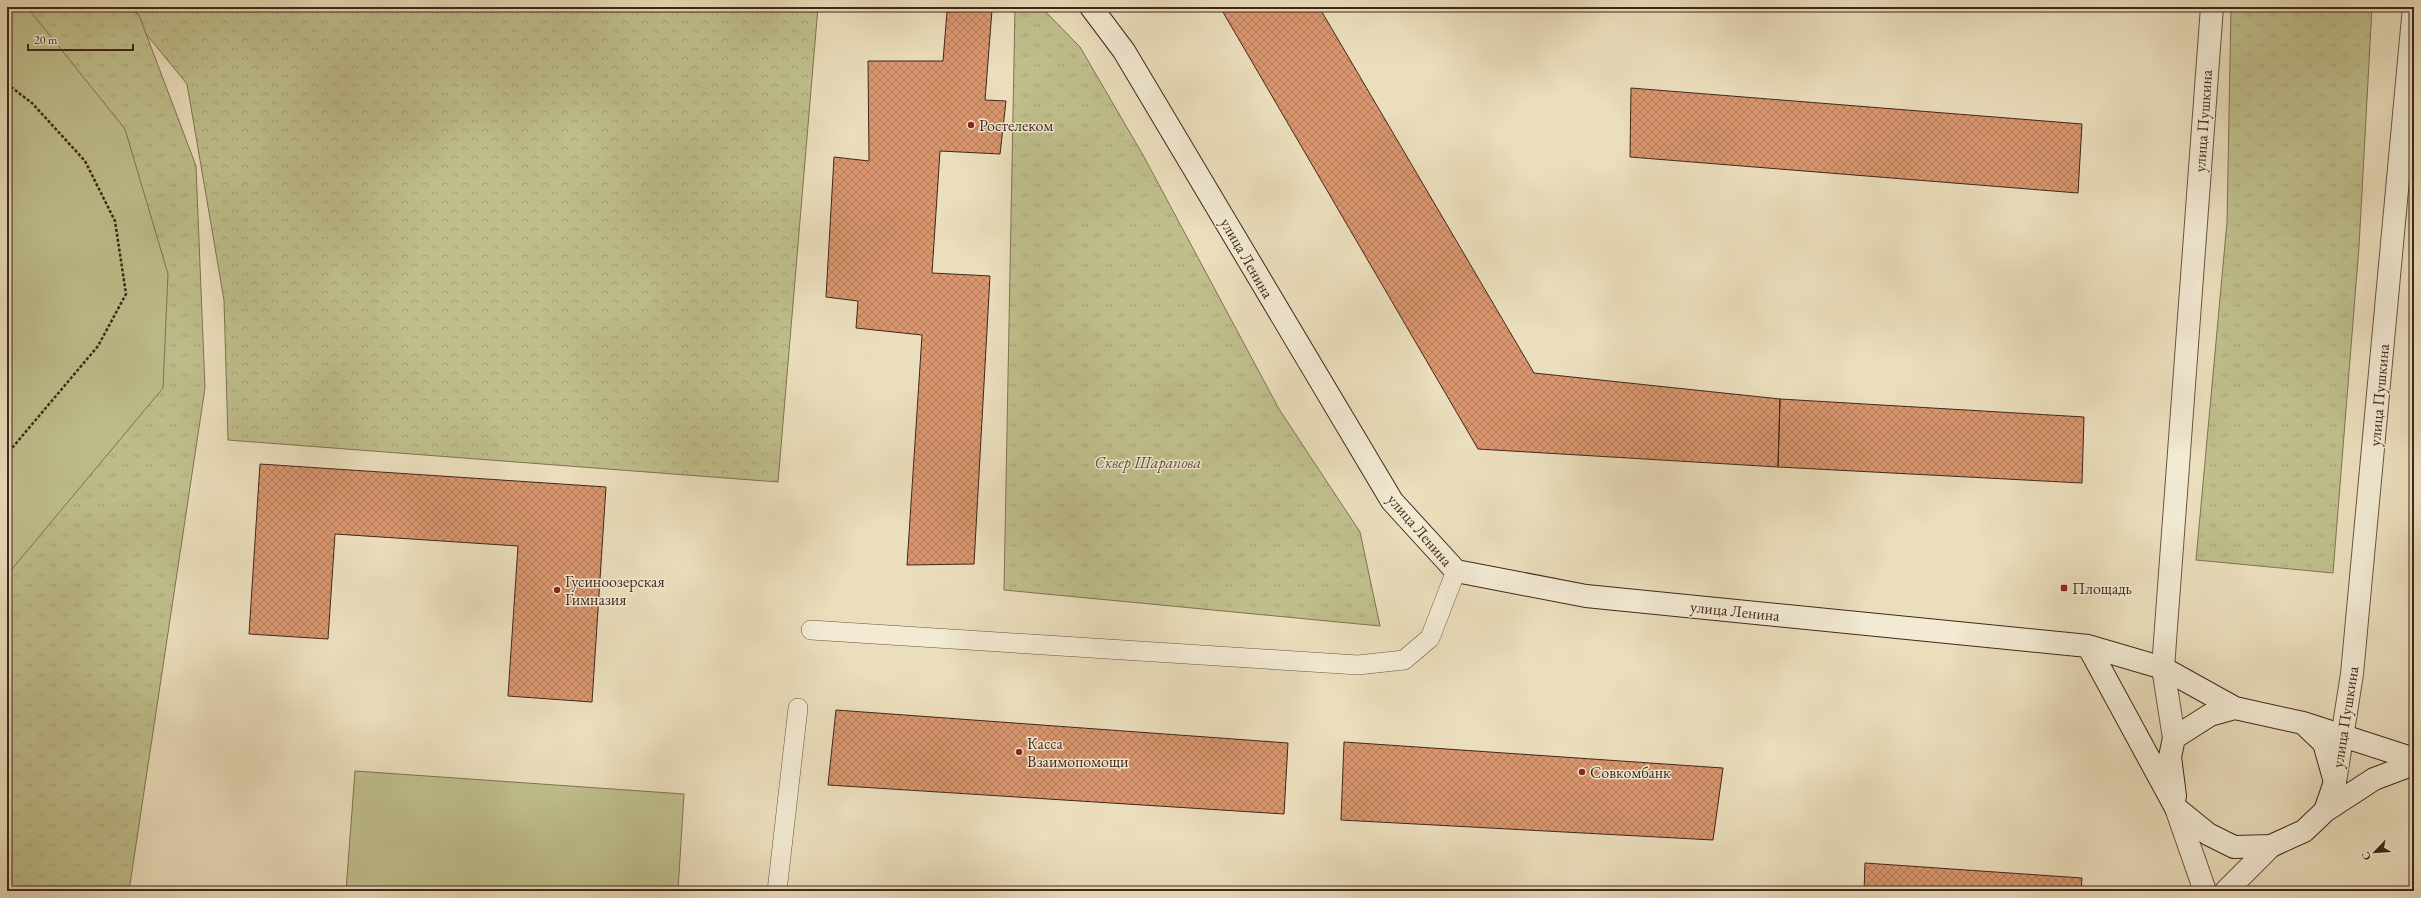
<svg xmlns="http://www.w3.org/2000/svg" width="2421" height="898" font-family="'EB Garamond',serif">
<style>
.green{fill:#bfbf8c;stroke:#807253}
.forest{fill:url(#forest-crowns);stroke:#807253}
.park{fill:url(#park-tufts);stroke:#807253}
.building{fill:url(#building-cross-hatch);stroke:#41261a}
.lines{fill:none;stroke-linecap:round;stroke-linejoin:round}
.lane-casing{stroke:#6c5442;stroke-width:20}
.street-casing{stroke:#6c5442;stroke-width:24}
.secondary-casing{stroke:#41261a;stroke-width:24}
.path{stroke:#41261a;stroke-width:2.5;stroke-dasharray:3 2;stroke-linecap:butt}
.lane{stroke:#f2ead3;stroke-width:19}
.street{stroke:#f2ead3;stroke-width:22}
.secondary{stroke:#f2ead3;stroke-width:22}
.poi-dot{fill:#8f2418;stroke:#f2ead3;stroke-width:1.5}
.labels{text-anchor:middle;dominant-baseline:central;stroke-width:3;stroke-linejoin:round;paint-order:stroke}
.street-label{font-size:16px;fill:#41261a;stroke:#f2ead3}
.poi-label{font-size:16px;fill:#41261a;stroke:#f2ead3;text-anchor:start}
.park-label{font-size:16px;font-style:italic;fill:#604c36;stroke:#f2ead3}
</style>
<defs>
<pattern id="forest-crowns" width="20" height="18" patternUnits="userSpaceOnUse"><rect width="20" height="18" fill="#bfbf8c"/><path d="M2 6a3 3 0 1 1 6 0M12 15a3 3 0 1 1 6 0" fill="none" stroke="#a5a478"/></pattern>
<pattern id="park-tufts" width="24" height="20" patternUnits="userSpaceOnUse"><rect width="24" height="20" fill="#bfbf8c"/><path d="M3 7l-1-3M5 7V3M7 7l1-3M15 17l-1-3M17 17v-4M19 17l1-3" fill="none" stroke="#a5a478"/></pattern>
<pattern id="building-cross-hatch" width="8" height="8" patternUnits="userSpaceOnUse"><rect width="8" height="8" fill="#d9966f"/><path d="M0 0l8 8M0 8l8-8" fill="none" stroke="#b27a5a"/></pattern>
</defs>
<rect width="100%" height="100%" fill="#ebdebc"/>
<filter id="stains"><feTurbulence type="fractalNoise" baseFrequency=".005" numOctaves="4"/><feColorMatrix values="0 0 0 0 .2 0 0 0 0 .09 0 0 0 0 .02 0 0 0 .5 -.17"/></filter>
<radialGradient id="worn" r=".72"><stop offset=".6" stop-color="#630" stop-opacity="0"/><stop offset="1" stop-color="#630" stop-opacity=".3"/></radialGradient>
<!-- green -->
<path class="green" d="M7,7H56L128,89L178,235L162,406L7,591Z
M355,771L684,794L678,891H346Z"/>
<!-- forest -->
<path class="forest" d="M124,7H818L778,482L228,440L224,300L187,84Z"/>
<!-- park -->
<path class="park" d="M15,7H126L139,15L196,166L205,388L129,891H7V575L163,388L168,274L125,129L31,12Z
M1015,7H1041L1080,47L1143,155L1279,409L1360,532L1380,626L1004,590Z
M2231,7H2372L2359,247L2333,573L2196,560L2227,222Z"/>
<!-- building -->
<path class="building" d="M1220,7H1319L1534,373L1780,399L1778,467L1478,449Z
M992,10L985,100L1006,101L1000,154L940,151L932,273L990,276L974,564L907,565L922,335L856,328L858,301L826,297L834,157L869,161L868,61H943L947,12Z
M1631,88L2082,124L2078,193L1630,157Z
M1780,399L2084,417L2082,483L1778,467Z
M260,464L606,487L592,702L508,696L518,546L335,534L328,639L249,634Z
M836,710L1288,743L1284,814L828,785Z
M1344,742L1723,768L1713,840L1341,820Z
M1865,863L2082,878L2081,891H1864Z"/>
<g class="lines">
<defs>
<path id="lane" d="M811,630L1358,665L1404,660L1430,638L1456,571
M777,891L798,708"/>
<path id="street" d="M2174,738L2163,668L2212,7
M2335,782L2352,674L2414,7
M2176,808L2205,891
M2226,891L2271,846"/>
<path id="secondary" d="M1091,7L1124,51L1392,501L1456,571L1586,596L2088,646L2163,668L2235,708
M2088,646L2176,808L2208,834L2234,847L2271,846L2304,831L2325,811L2335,782L2324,743L2303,723
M2175,796L2170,757L2174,738L2210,715L2235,708L2303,723L2414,759
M2325,811L2374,779L2414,764"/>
</defs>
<!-- lane casing -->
<use href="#lane" class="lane-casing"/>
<!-- street casing -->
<use href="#street" class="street-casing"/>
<!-- secondary casing -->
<use href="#secondary" class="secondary-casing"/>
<!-- path -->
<path class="path" d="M7,84L32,103L85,161L115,221L126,294L98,346L7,454"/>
<!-- lane -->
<use href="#lane" class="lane"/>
<!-- street -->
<use href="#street" class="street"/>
<!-- secondary -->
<use href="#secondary" class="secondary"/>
</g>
<!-- markers -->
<g class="poi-dot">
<circle cx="971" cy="125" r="4"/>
<rect x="2060" y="584" width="8" height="8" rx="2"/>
<circle cx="557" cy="590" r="4"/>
<circle cx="1019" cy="752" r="4"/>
<circle cx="1582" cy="772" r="4"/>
</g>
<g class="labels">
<!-- street labels -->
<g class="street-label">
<text transform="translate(2203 121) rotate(-86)">улица Пушкина</text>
<text transform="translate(1247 258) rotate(60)">улица Ленина</text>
<text transform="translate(2379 395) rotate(-85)">улица Пушкина</text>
<text transform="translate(1420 530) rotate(49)">улица Ленина</text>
<text transform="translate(1735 611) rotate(6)">улица Ленина</text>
<text transform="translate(2345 717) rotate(-81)">улица Пушкина</text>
</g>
<!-- poi labels -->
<g class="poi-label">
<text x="979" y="125">Ростелеком</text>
<text x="565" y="581">Гусиноозерская<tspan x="565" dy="18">Гимназия</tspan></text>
<text x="2072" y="588">Площадь</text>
<text x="1027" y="743">Касса<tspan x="1027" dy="18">Взаимопомощи</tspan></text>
<text x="1590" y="772">Совкомбанк</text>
</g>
<!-- park labels -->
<g class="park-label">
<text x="1148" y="462">Сквер Шарапова</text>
</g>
</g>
<!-- margin -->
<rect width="2421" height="898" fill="none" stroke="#ebdebc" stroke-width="24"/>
<rect x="8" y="8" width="2405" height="882" fill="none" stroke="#41261a" stroke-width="2"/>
<rect x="12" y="12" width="2397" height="874" fill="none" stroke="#41261a"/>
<!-- north arrow -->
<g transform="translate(2375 852) rotate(245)" stroke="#f2ead3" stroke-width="3" paint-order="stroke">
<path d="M0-3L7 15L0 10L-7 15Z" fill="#41261a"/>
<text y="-6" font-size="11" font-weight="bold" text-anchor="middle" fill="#41261a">С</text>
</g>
<!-- scale -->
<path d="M28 44v6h105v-6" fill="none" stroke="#41261a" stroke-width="2"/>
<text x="34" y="44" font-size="12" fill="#41261a" stroke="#f2ead3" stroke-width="3" paint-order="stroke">20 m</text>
<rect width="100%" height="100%" filter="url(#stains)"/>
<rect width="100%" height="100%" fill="url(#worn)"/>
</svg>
